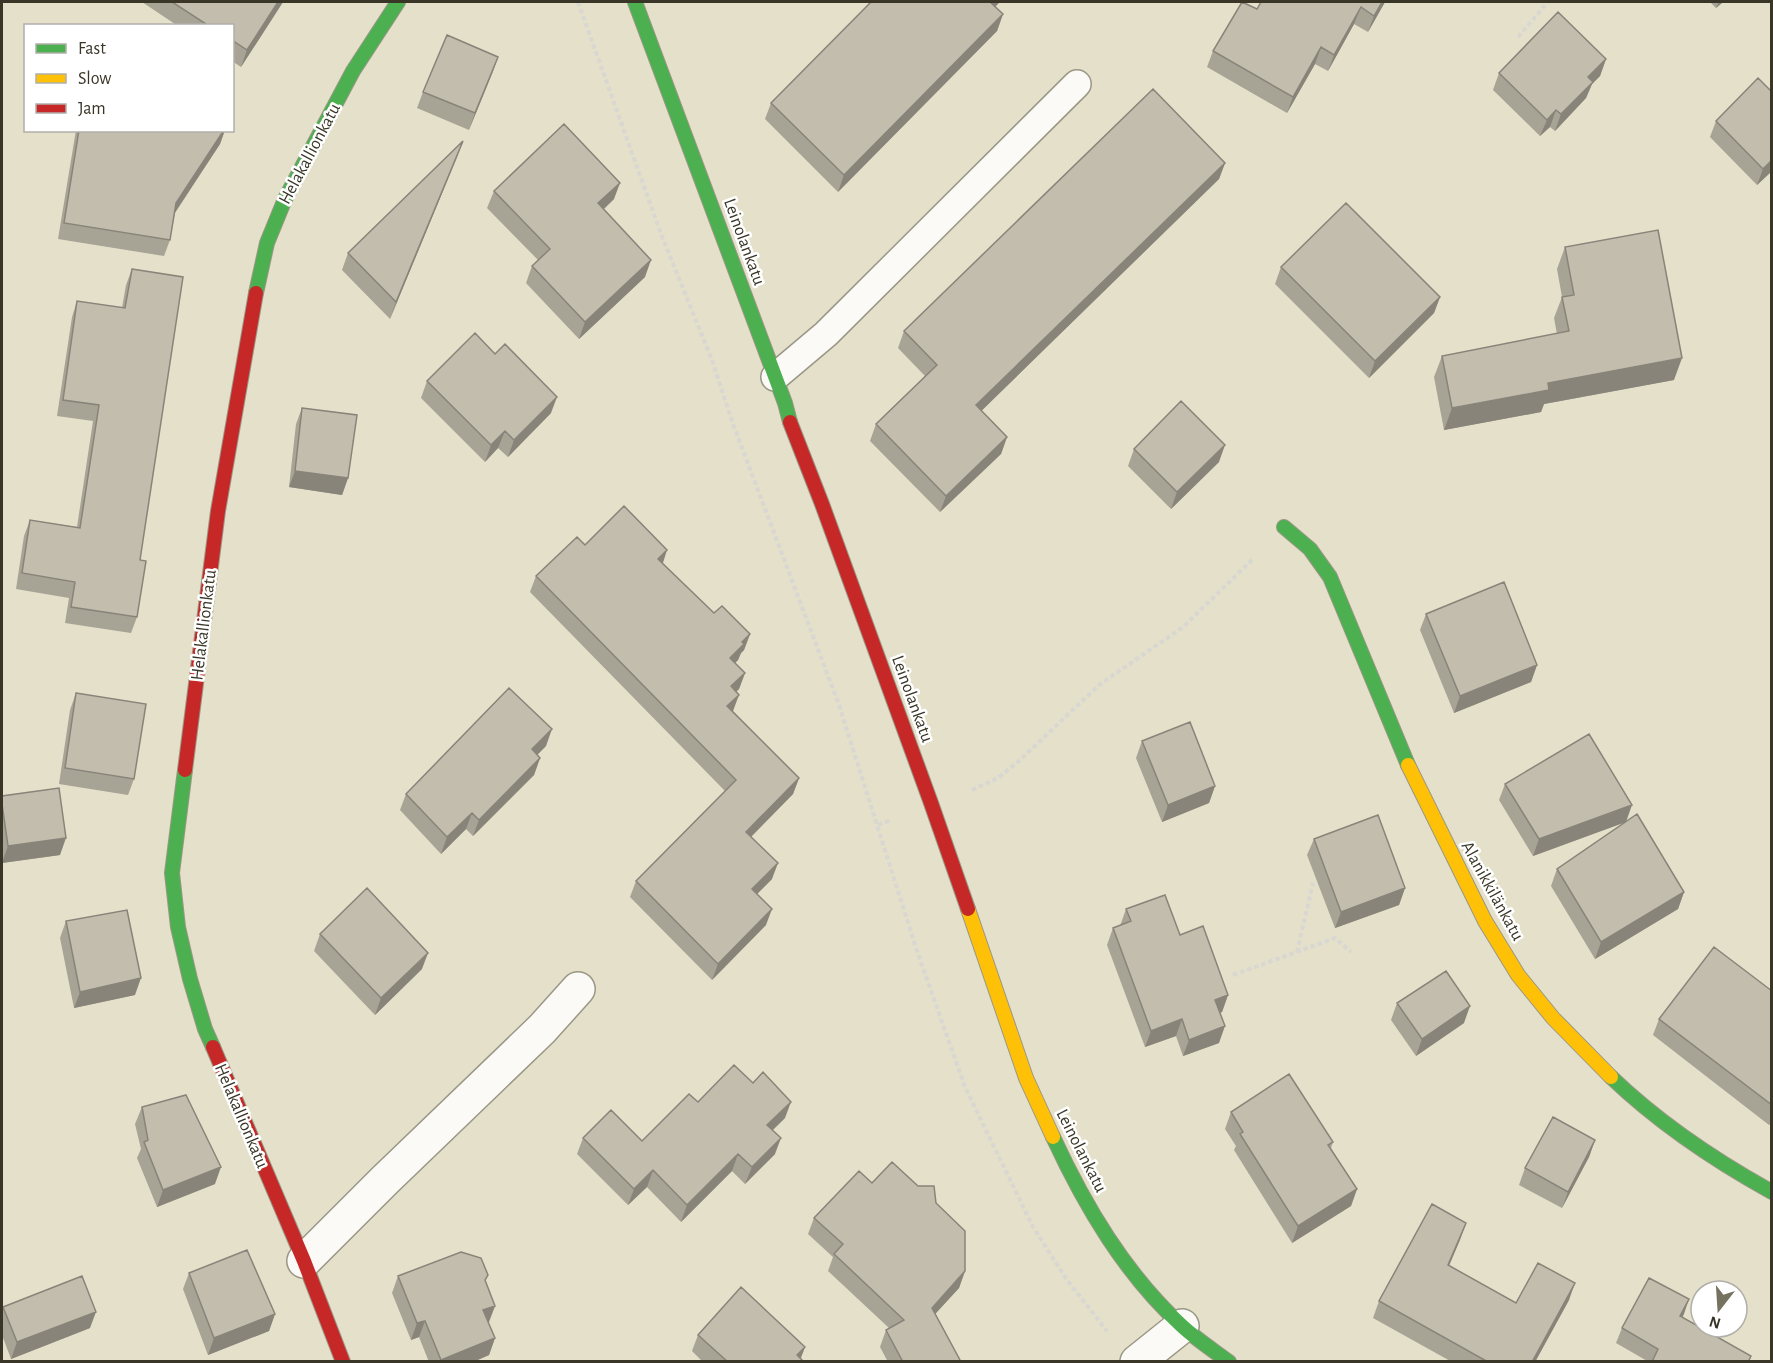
<svg xmlns="http://www.w3.org/2000/svg" width="1773" height="1363" font-family="'Alegreya Sans',sans-serif">
<style>
.lines{fill:none;stroke-linecap:round;stroke-linejoin:round}
.lane-casing{stroke:#9a9786;stroke-width:30}
.street-casing{stroke:#9a9786;stroke-width:36}
.fast-casing{stroke:#9a9786;stroke-width:16}
.slow-casing{stroke:#9a9786;stroke-width:16}
.jam-casing{stroke:#9a9786;stroke-width:16}
.path{stroke:#d8d7d1;stroke-width:4;stroke-dasharray:4.5 3;stroke-linecap:butt}
.lane{stroke:#fbfaf7;stroke-width:27}
.street{stroke:#fbfaf7;stroke-width:33}
.fast{stroke:#4caf50;stroke-width:14}
.slow{stroke:#ffc107;stroke-width:14}
.jam{stroke:#c62828;stroke-width:14}
.wall{fill:#a7a395}
.shaded-wall{fill:#888479}
.building{fill:#c2bdad;stroke:#888479;stroke-width:1.5}
.labels{text-anchor:middle;dominant-baseline:central;stroke-width:5;stroke-linejoin:round;paint-order:stroke}
.street-label{font-size:18px;fill:#393627;stroke:#fff}
</style>
<rect width="100%" height="100%" fill="#e4e0ca"/>
<g class="lines">
<defs>
<path id="lane" d="M775,377L826,334L1077,84"/>
<path id="street" d="M304,1261L384,1181L542,1029L578,989
M1137,1362L1182,1326"/>
<path id="fast" d="M635,2L785,403L790,422
M256,293L267,243L285,199L353,71L398,2
M1284,527L1310,549L1330,577L1408,765
M185,770L172,873L178,927L190,979L205,1029L213,1047
M1611,1077C1659,1123 1714,1160 1772,1192
M1053,1137C1085,1206 1125,1274 1182,1326C1196,1339 1213,1350 1229,1362"/>
<path id="slow" d="M1408,765L1485,921L1518,975L1553,1018L1611,1077
M968,909L1026,1078L1053,1137"/>
<path id="jam" d="M790,422L822,504L931,803L968,909
M185,770L218,511L256,293
M213,1047L304,1261L343,1362"/>
</defs>
<!-- lane casing -->
<use href="#lane" class="lane-casing"/>
<!-- street casing -->
<use href="#street" class="street-casing"/>
<!-- fast casing -->
<use href="#fast" class="fast-casing"/>
<!-- slow casing -->
<use href="#slow" class="slow-casing"/>
<!-- jam casing -->
<use href="#jam" class="jam-casing"/>
<!-- path -->
<path class="path" d="M578,2L661,234L712,360L733,424L839,705L917,951L965,1087L1033,1227L1067,1280L1107,1331
M1518,37L1548,2
M972,790L998,778L1019,761L1099,685L1183,627L1254,558
M878,825L892,820
M1297,952L1313,883
M1233,975L1335,938L1351,952"/>
<!-- lane -->
<use href="#lane" class="lane"/>
<!-- street -->
<use href="#street" class="street"/>
<!-- fast -->
<use href="#fast" class="fast"/>
<!-- slow -->
<use href="#slow" class="slow"/>
<!-- jam -->
<use href="#jam" class="jam"/>
</g>
<!-- wall -->
<path class="wall" d="M142,2H283L241,67L232,61V26H178Z
M1385,2L1368,32L1354,24L1328,71L1315,64L1287,113L1207,67L1213,51L1257,9Z
M1710,2H1723L1716,8Z
M995,6L1003,14L997,31L838,192L765,119L771,103Z
M498,57L469,130L417,108L423,92Z
M1606,59L1600,76L1592,84L1586,98L1555,131L1550,127L1540,136L1493,90L1499,73Z
M1772,92V171L1757,185L1710,137L1716,121Z
M76,130H225L220,144L175,213L170,240L164,256L58,239Z
M457,157L390,319L342,270L348,253Z
M1225,163L1219,179L981,411L1007,437L1001,454L940,512L870,441L876,424L925,376L898,348L904,331Z
M494,191L614,199L604,209L645,277L579,339L526,283L532,266L538,260L487,208Z
M1565,247L1674,380L1544,404L1541,412L1444,430L1434,377L1442,356L1557,334L1554,318L1562,297L1557,269Z
M1281,267L1440,297L1434,313L1369,378L1275,284Z
M132,269L140,560L137,617L131,633L65,623L69,598L16,589L24,536L30,520L77,527L93,421L57,416L72,317L77,301L122,308L126,285Z
M427,381L551,413L508,457L498,448L485,462L421,398Z
M302,408L348,478L342,495L289,487L296,424Z
M1134,449L1219,462L1171,509L1128,466Z
M585,545L662,563L714,613L750,634L744,650L741,653L738,660L735,663L745,673L739,689L736,692L733,711L799,778L793,794L751,837L772,879L757,894L766,925L712,980L630,897L636,881L725,791L530,592L536,576Z
M1426,614L1537,665L1531,682L1454,713L1420,630Z
M76,693L134,779L128,795L59,784L70,710Z
M1142,741L1215,786L1209,803L1162,822L1136,758Z
M546,746L537,755L540,758L534,775L473,836L466,829L441,854L400,810L406,794Z
M1505,784L1626,822L1684,892L1678,909L1595,959L1551,886L1557,869L1625,822L1533,856L1499,800Z
M2,804L60,855L2,863Z
M1314,839L1405,888L1399,905L1335,928L1307,855Z
M1126,909L1180,935L1228,995L1222,1012L1220,1013L1219,1043L1183,1056L1176,1036L1145,1047L1107,945L1113,928L1120,926Z
M66,921L135,995L74,1008L60,938Z
M320,934L422,969L375,1015L314,951Z
M1772,991V1122L1769,1125L1653,1035L1659,1019Z
M1397,1003L1464,1023L1416,1056L1391,1020Z
M698,1102L785,1118L773,1130L775,1154L745,1184L732,1171L681,1222L647,1187L628,1205L577,1154L583,1138L642,1141Z
M142,1107L215,1184L157,1207L137,1158L141,1149L135,1124Z
M1231,1112L1333,1142L1331,1148L1357,1189L1351,1206L1292,1243L1234,1150L1236,1146L1225,1129Z
M1595,1140L1589,1157L1562,1208L1519,1185L1525,1168Z
M872,1183L936,1203L965,1271L959,1288L935,1314L959,1362H888L880,1347L886,1330L889,1328L828,1271L833,1257L808,1234L814,1218Z
M1466,1223L1449,1266L1516,1303L1569,1300L1535,1362H1452L1373,1318L1379,1301Z
M189,1273L275,1314L269,1331L208,1355L183,1289Z
M488,1275L485,1281L495,1306L488,1323L495,1338L489,1355L473,1362H429L419,1337L411,1340L392,1293L398,1276Z
M3,1307L90,1328L11,1359L2,1335V1311Z
M1684,1314L1682,1318L1751,1356L1749,1362H1649L1616,1343L1622,1328Z
M698,1335L805,1347L801,1358L804,1362H703L692,1351Z"/>
<!-- shaded-wall -->
<path class="shaded-wall" d="M278,2H283L241,67L247,50Z
M990,2H1000L984,18Z
M1382,2H1385L1368,32L1374,16Z
M1719,2H1723L1716,8Z
M1361,7L1354,24L1328,71L1334,55Z
M1003,14L997,31L838,192L844,175Z
M1321,47L1315,64L1287,113L1293,97Z
M498,57L492,74L469,130L475,113Z
M1606,59L1600,76L1592,84L1586,98L1555,131L1561,114L1588,77Z
M1556,110L1550,127L1540,136L1547,120Z
M224,130H225L220,144L170,220L176,203Z
M463,141L457,157L390,319L396,302Z
M1772,160V171L1757,185L1763,169Z
M1225,163L1219,179L970,422L976,405Z
M620,183L614,199L592,220L598,203Z
M651,260L645,277L579,339L585,322Z
M1440,297L1434,313L1369,378L1375,361Z
M1682,358L1674,380L1544,404L1541,412L1444,430L1452,408L1548,383Z
M557,397L551,413L508,457L514,440Z
M505,431L498,448L485,462L491,445Z
M1007,437L1001,454L940,512L946,496Z
M1225,445L1219,462L1171,509L1177,492Z
M295,471L348,478L342,495L289,487Z
M667,550L662,566L658,559Z
M750,634L744,650L741,653L738,660L724,674L730,658L742,642Z
M1537,665L1531,682L1454,713L1460,696Z
M745,673L739,689L725,702L731,686Z
M739,695L733,711L721,722L727,706Z
M552,729L546,746L526,766L532,749Z
M540,758L534,775L473,836L479,820Z
M799,778L793,794L740,848L746,832Z
M1215,786L1209,803L1162,822L1168,805Z
M1632,805L1626,822L1533,856L1539,839Z
M472,813L466,829L441,854L447,837Z
M66,838L60,855L2,863L8,846Z
M778,863L772,879L746,905L752,889Z
M1405,888L1399,905L1335,928L1341,912Z
M1684,892L1678,909L1595,959L1601,942Z
M772,909L766,925L712,980L718,964Z
M428,953L422,969L375,1015L381,998Z
M141,978L135,995L74,1008L80,992Z
M1228,995L1222,1012L1209,1017L1215,1000Z
M1470,1006L1464,1023L1416,1056L1422,1039Z
M1182,1019L1176,1036L1145,1047L1151,1031Z
M1225,1026L1219,1043L1183,1056L1189,1040Z
M791,1102L785,1118L761,1141L767,1125Z
M781,1138L775,1154L745,1184L752,1167Z
M1595,1140L1589,1157L1562,1208L1568,1192Z
M738,1154L732,1171L681,1222L687,1205Z
M221,1167L215,1184L157,1207L163,1190Z
M653,1170L647,1187L628,1205L634,1189Z
M1357,1189L1351,1206L1292,1243L1298,1226Z
M1466,1223L1460,1240L1442,1282L1448,1265Z
M965,1271L959,1288L926,1324L932,1308Z
M1575,1283L1569,1300L1535,1362H1532Z
M1689,1299L1684,1314L1674,1331L1680,1316Z
M495,1306L489,1322L477,1327L483,1310Z
M96,1312L90,1328L11,1359L17,1342Z
M275,1314L269,1331L208,1355L214,1338Z
M425,1321L419,1337L411,1340L417,1323Z
M495,1338L489,1355L473,1362H440L441,1360Z
M805,1347L799,1362L797,1355Z"/>
<!-- building -->
<path class="building" d="M172,2H278L247,50L232,40V26H209Z
M871,2H990L1003,14L844,175L771,103Z
M1242,2L1257,9L1261,2H1382L1374,16L1361,7L1334,55L1321,47L1293,97L1213,51Z
M1558,12L1606,59L1588,77L1593,82L1561,114L1556,110L1547,120L1499,73Z
M447,35L498,57L475,113L423,92Z
M1758,78L1772,92V160L1763,169L1716,121Z
M1153,89L1225,163L976,405L1007,437L946,496L876,424L937,365L904,331Z
M564,124L620,183L598,203L651,260L585,322L532,266L550,249L494,191Z
M79,130H224L176,203L170,240L64,223Z
M463,141L396,302L348,253Z
M1346,203L1440,297L1375,361L1281,267Z
M1658,230L1682,358L1548,383L1549,390L1452,408L1442,356L1569,331L1562,297L1574,295L1565,247Z
M132,269L183,277L140,560L146,561L137,617L71,607L75,582L22,573L30,520L80,528L99,405L63,400L77,301L125,308Z
M475,333L495,354L505,344L557,397L514,440L505,431L491,445L427,381Z
M1181,401L1225,445L1177,492L1134,449Z
M302,408L357,415L348,478L295,471Z
M624,506L667,550L658,559L714,613L722,606L750,634L742,642L744,644L730,658L745,673L731,686L739,695L727,706L799,778L746,832L778,863L752,889L772,909L718,964L636,881L736,780L536,576L577,537L585,545Z
M1504,582L1537,665L1460,696L1426,614Z
M509,688L552,729L532,749L540,758L479,820L472,813L447,837L406,794Z
M76,693L146,704L134,779L65,768Z
M1190,722L1215,786L1168,805L1142,741Z
M1589,734L1632,805L1539,839L1505,784Z
M59,788L66,838L8,846L2,804V796Z
M1637,814L1684,892L1601,942L1557,869Z
M1378,815L1405,888L1341,912L1314,839Z
M367,888L428,953L381,998L320,934Z
M1165,895L1180,935L1203,926L1228,995L1215,1000L1225,1026L1189,1040L1182,1019L1151,1031L1113,928L1131,921L1126,909Z
M127,910L141,978L80,992L66,921Z
M1714,947L1772,991V1105L1659,1019Z
M1446,971L1470,1006L1422,1039L1397,1003Z
M734,1065L753,1083L763,1072L791,1102L767,1125L781,1138L752,1167L738,1154L687,1205L653,1170L634,1189L583,1138L611,1110L642,1141L689,1094L698,1102Z
M1289,1074L1333,1142L1328,1145L1357,1189L1298,1226L1240,1134L1243,1132L1231,1112Z
M186,1095L221,1167L163,1190L144,1142L148,1140L142,1107Z
M1553,1117L1595,1140L1568,1192L1525,1168Z
M892,1162L918,1186H934L936,1203L965,1231V1271L932,1308L960,1360L957,1362H903L886,1330L904,1320L834,1254L843,1244L814,1218L859,1171L872,1183Z
M1432,1204L1466,1223L1448,1265L1516,1303L1538,1263L1575,1283L1532,1362H1488L1379,1301Z
M247,1250L275,1314L214,1338L189,1273Z
M461,1252L481,1258L488,1275L485,1280L495,1306L483,1310L495,1338L441,1360L425,1321L417,1323L398,1276Z
M82,1276L96,1312L17,1342L3,1307Z
M1649,1278L1689,1299L1680,1316L1751,1356L1748,1362H1652L1658,1349L1622,1328Z
M741,1287L805,1347L797,1355L804,1362H728L698,1335Z"/>
<g class="labels">
<!-- street labels -->
<g class="street-label">
<text transform="translate(310 154) rotate(-62)">Helakallionkatu</text>
<text transform="translate(744 242) rotate(70)">Leinolankatu</text>
<text transform="translate(204 625) rotate(-83)">Helakallionkatu</text>
<text transform="translate(912 699) rotate(70)">Leinolankatu</text>
<text transform="translate(1492 891) rotate(61)">Alanikkilänkatu</text>
<text transform="translate(241 1116) rotate(67)">Helakallionkatu</text>
<text transform="translate(1081 1151) rotate(63)">Leinolankatu</text>
</g>
</g>
<!-- border -->
<rect width="1773" height="1363" fill="none" stroke="#393627" stroke-width="6"/>
<!-- legend -->
<rect x="24" y="24" width="210" height="108" fill="#ffffff" stroke="#b0afa9" stroke-width="1.5"/>
<rect x="36" y="44" width="30" height="9" fill="#4caf50" stroke="#b0afa9" stroke-width="1.5"/>
<text x="78" y="54" font-size="18" fill="#393627">Fast</text>
<rect x="36" y="74" width="30" height="9" fill="#ffc107" stroke="#b0afa9" stroke-width="1.5"/>
<text x="78" y="84" font-size="18" fill="#393627">Slow</text>
<rect x="36" y="104" width="30" height="9" fill="#c62828" stroke="#b0afa9" stroke-width="1.5"/>
<text x="78" y="114" font-size="18" fill="#393627">Jam</text>
<!-- north arrow -->
<g transform="translate(1719 1309) rotate(197)"><circle r="28" fill="#ffffff" stroke="#b0afa9" stroke-width="1.5"/>
<path d="M0-4.5L10 22L0 15L-10 22Z" fill="#757260"/>
<text y="-9" font-size="16" font-weight="bold" text-anchor="middle" fill="#393627">N</text>
</g>
</svg>
